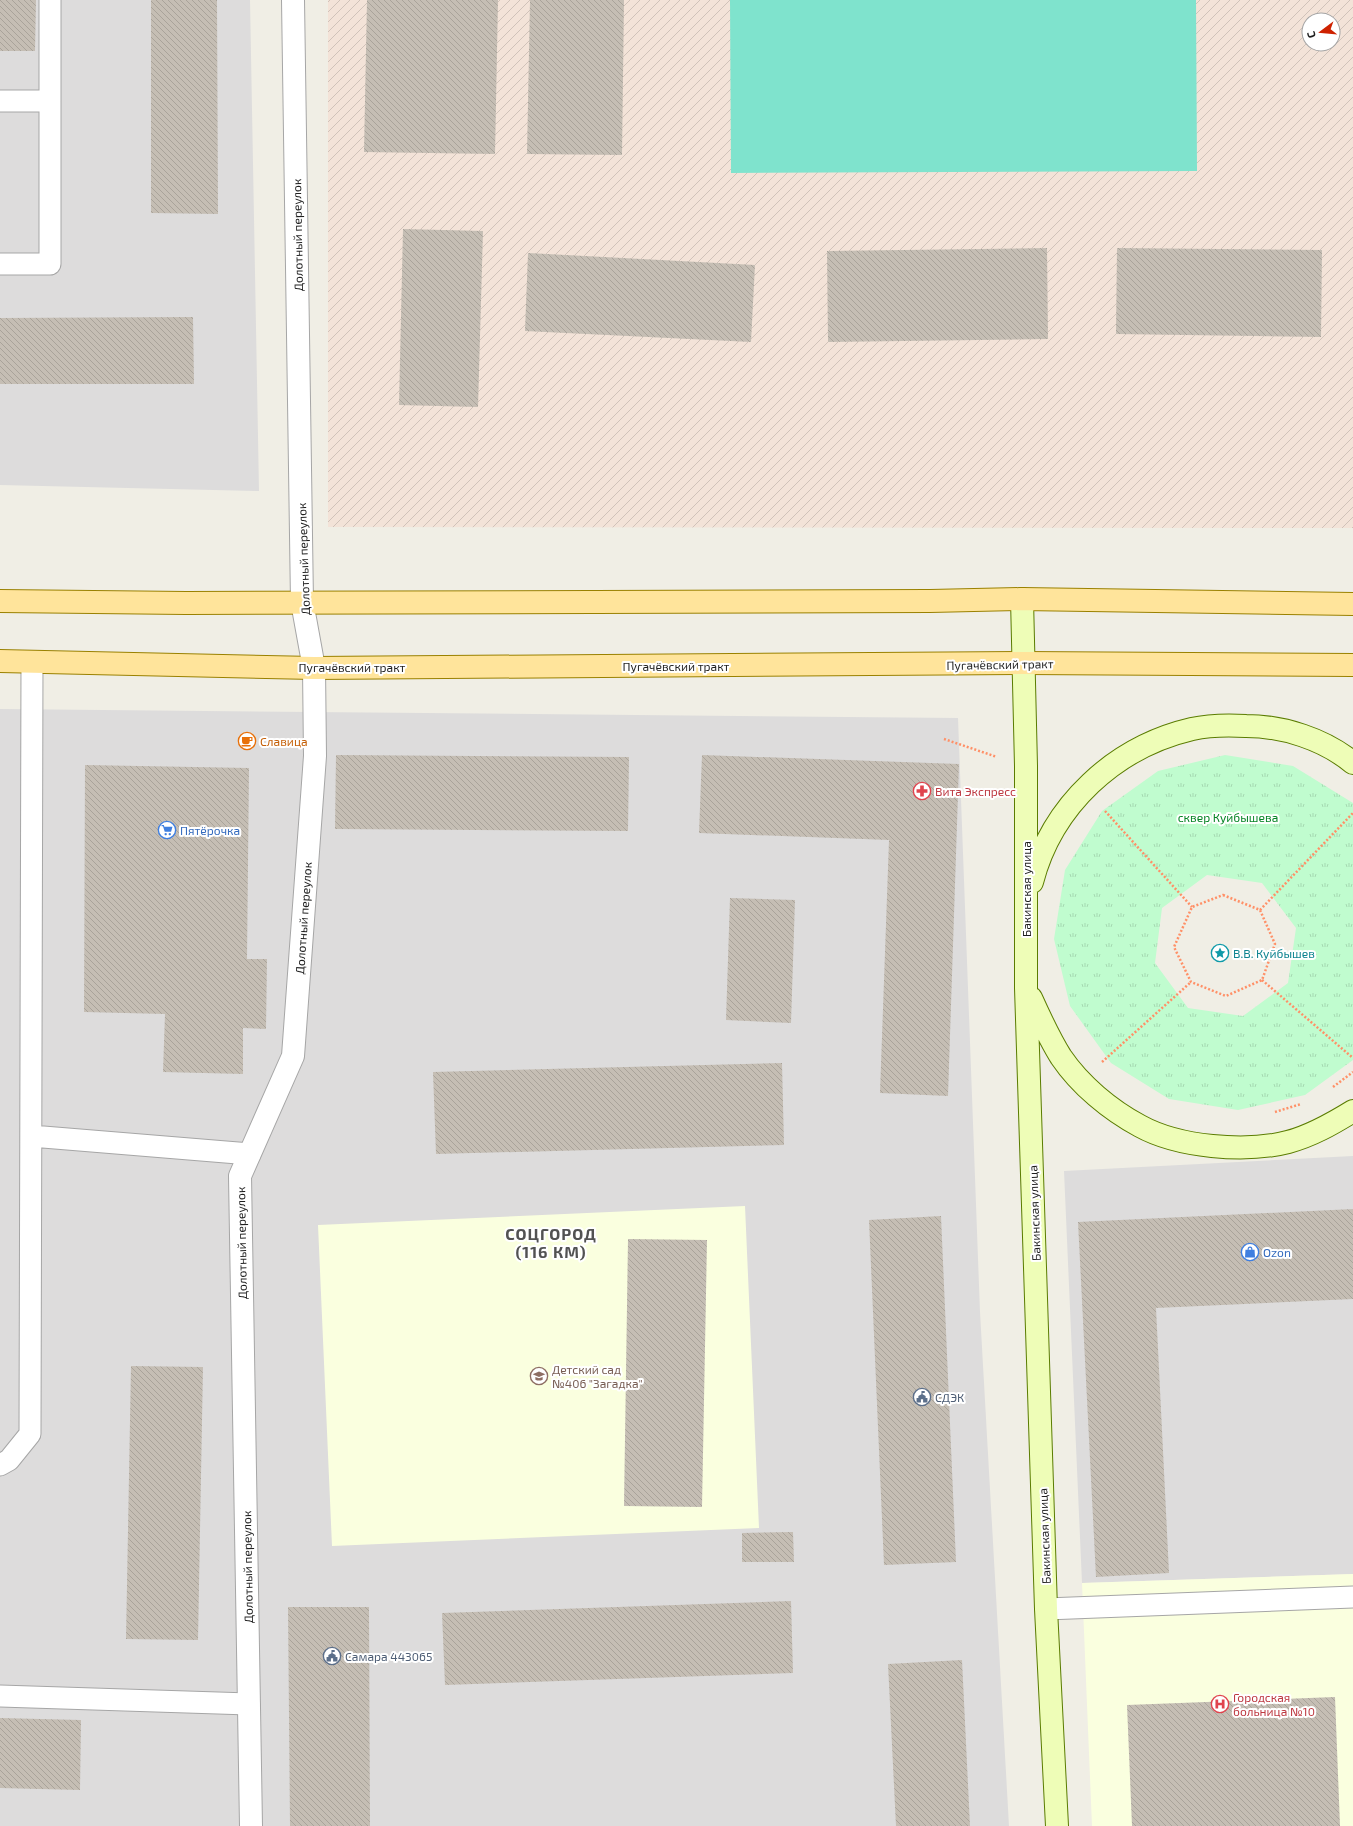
<svg xmlns="http://www.w3.org/2000/svg" width="1353" height="1826" font-family="'Exo 2',sans-serif">
<style>
.residential{fill:#dddcdc}
.education{fill:#faffdf}
.military{fill:url(#military-furrows);fill-rule:evenodd}
.park{fill:url(#park-tufts);fill-rule:evenodd}
.pitch{fill:#7fe3cd}
.building{fill:url(#building-back-hatch)}
.lines{fill:none;stroke-linecap:round;stroke-linejoin:round}
.service-casing{stroke:#a6a6a6;stroke-width:23}
.minor-casing{stroke:#a6a6a6;stroke-width:24}
.secondary-casing{stroke:#5a7c00;stroke-width:24}
.primary-casing{stroke:#9a8100;stroke-width:24}
.path{stroke:#ff9067;stroke-width:2.5;stroke-dasharray:2 2;stroke-linecap:butt}
.service{stroke:#fff;stroke-width:21}
.minor{stroke:#fff;stroke-width:22}
.secondary{stroke:#eefdb7;stroke-width:22}
.primary{stroke:#ffe49b;stroke-width:22}
.labels{text-anchor:middle;dominant-baseline:central;stroke-width:4;stroke-linejoin:round;paint-order:stroke}
.street-label{font-size:12px;fill:#1f1f1f;stroke:#fff}
.food-label{font-size:12px;fill:#c56008;stroke:#fff;text-anchor:start}
.health-label{font-size:12px;fill:#be3a42;stroke:#fff;text-anchor:start}
.park-label{font-size:12px;fill:#068425;stroke:#fff}
.shop-label{font-size:12px;fill:#366cbe;stroke:#fff;text-anchor:start}
.culture-label{font-size:12px;fill:#0d838f;stroke:#fff;text-anchor:start}
.education-label{font-size:12px;fill:#785e54;stroke:#fff;text-anchor:start}
.service-label{font-size:12px;fill:#4e5e75;stroke:#fff;text-anchor:start}
.district-label{font-size:16px;font-weight:bold;letter-spacing:1px;fill:#525252;stroke:#fff}
</style>
<defs>
<pattern id="military-furrows" width="10" height="10" patternUnits="userSpaceOnUse"><rect width="10" height="10" fill="#f3e3d8"/><path d="M-1 1l2-2M0 10L10 0M9 11l2-2" fill="none" stroke="#d0c2b9"/></pattern>
<pattern id="park-tufts" width="24" height="20" patternUnits="userSpaceOnUse"><rect width="24" height="20" fill="#c0fccf"/><path d="M3 7l-1-3M5 7V3M7 7l1-3M15 17l-1-3M17 17v-4M19 17l1-3" fill="none" stroke="#a5d8b1"/></pattern>
<pattern id="building-back-hatch" width="6" height="6" patternUnits="userSpaceOnUse"><rect width="6" height="6" fill="#c5beb4"/><path d="M-1 5l2 2M0 0l6 6M5-1l2 2" fill="none" stroke="#a9a39a"/></pattern>
</defs>
<rect width="100%" height="100%" fill="#f0eee5"/>
<!-- residential -->
<path class="residential" d="M0,0H250L259,491L0,485Z
M0,709L958,718L980,1312L1009,1826H0Z
M1353,1156V1574L1082,1583L1064,1171Z"/>
<!-- education -->
<path class="education" d="M745,1206L759,1528L332,1546L318,1225Z
M1353,1574V1826H1092L1082,1583Z"/>
<!-- military -->
<path class="military" d="M328,0H1353V528L328,527ZM1309,20H1333V44H1309Z"/>
<!-- park -->
<path class="park" d="M1225,755L1293,766L1353,803V1060L1305,1095L1238,1110L1169,1099L1111,1063L1070,1006L1054,939L1065,870L1102,811L1158,771ZM1207,875L1262,883L1296,928L1288,983L1243,1016L1188,1008L1155,963L1162,908Z"/>
<!-- pitch -->
<path class="pitch" d="M730,0H1196L1197,171L731,173Z"/>
<!-- building -->
<path class="building" d="M0,0H36L35,51H0Z
M151,0H217L218,214L151,213Z
M367,0H498L495,154L364,152Z
M530,0H624L622,155L527,154Z
M403,229L483,231L478,407L399,405Z
M1047,248L1048,339L828,342L827,251Z
M1117,248L1322,250L1321,337L1116,334Z
M528,253L755,265L751,342L525,331Z
M193,317L194,384H0V318Z
M336,755L629,757L628,831L335,829Z
M702,755L959,764L948,1096L880,1093L889,840L699,833Z
M85,765L249,768L247,959H267L266,1029L243,1028V1074L163,1072L165,1014L84,1012Z
M730,898L795,900L791,1023L726,1020Z
M782,1063L784,1145L436,1154L433,1072Z
M1353,1209V1299L1156,1308L1169,1573L1096,1577L1078,1222Z
M941,1216L956,1562L884,1565L869,1220Z
M628,1239L707,1240L702,1507L624,1506Z
M131,1366L203,1367L198,1640L126,1639Z
M793,1532L794,1562H742V1533Z
M791,1601L793,1673L445,1685L442,1613Z
M288,1607H369L370,1826H290Z
M962,1660L970,1826H896L888,1664Z
M1335,1697L1340,1826H1132L1127,1705Z
M0,1718L81,1720L80,1790L0,1788Z"/>
<g class="lines">
<defs>
<path id="service" d="M0,101H50
M0,264H50V0
M31,1136L250,1154
M0,1465L9,1460L30,1434L32,662
M1046,1609L1353,1597
M0,1696L249,1704"/>
<path id="minor" d="M251,1826L240,1176L293,1056L315,756L314,668L302,602L293,0"/>
<path id="secondary" d="M1022,599L1026,766V988L1046,1609L1057,1826
M1032,882C1052,805 1115,747 1192,729C1210,725 1229,725 1246,726C1283,726 1324,739 1353,763
M1031,998C1040,1018 1049,1038 1061,1057C1080,1085 1110,1110 1140,1126C1178,1147 1245,1153 1288,1142C1311,1136 1332,1124 1353,1111"/>
<path id="primary" d="M0,601L186,603L930,601L1022,599L1353,604
M0,661L314,668L1025,663L1353,665"/>
</defs>
<!-- service casing -->
<use href="#service" class="service-casing"/>
<!-- minor casing -->
<use href="#minor" class="minor-casing"/>
<!-- secondary casing -->
<use href="#secondary" class="secondary-casing"/>
<!-- primary casing -->
<use href="#primary" class="primary-casing"/>
<!-- path -->
<path class="path" d="M944,739L997,757
M1105,811L1192,907
M1223,895L1260,910L1275,944L1262,980L1226,996L1191,982L1174,947L1192,907Z
M1260,910L1353,813
M1262,980L1353,1058
M1102,1062L1191,982
M1333,1087L1353,1072
M1275,1112L1301,1104"/>
<!-- service -->
<use href="#service" class="service"/>
<!-- minor -->
<use href="#minor" class="minor"/>
<!-- secondary -->
<use href="#secondary" class="secondary"/>
<!-- primary -->
<use href="#primary" class="primary"/>
</g>
<!-- icons -->
<defs>
<symbol id="cafe-ring" viewBox="-11 -11 22 22"><circle r="9.5" fill="#fff" stroke="#e8710a" stroke-width="1.5"/><path d="M-5.5-4.5H6V0H3Q3 3.5 0 3.5H-2.5Q-5.5 3.5-5.5 0ZM3-3.2v2h1.7v-2ZM-6 4.5H4V6H-6Z" fill="#e8710a"/></symbol>
<symbol id="pharmacy-ring" viewBox="-11 -11 22 22"><circle r="9.5" fill="#fff" stroke="#e0444e" stroke-width="1.5"/><path d="M-2-6h4v4h4v4h-4v4h-4v-4h-4v-4h4Z" fill="#e0444e"/></symbol>
<symbol id="supermarket-ring" viewBox="-11 -11 22 22"><circle r="9.5" fill="#fff" stroke="#3f7fe0" stroke-width="1.5"/><path d="M-6-5.5h2.5l.6 2H6L4.5 2H-2.5L-4.4-4H-6ZM-1.5 3.2a1.3 1.3 0 1 0 .1 0ZM3 3.2a1.3 1.3 0 1 0 .1 0Z" fill="#3f7fe0"/></symbol>
<symbol id="sight-ring" viewBox="-11 -11 22 22"><circle r="9.5" fill="#fff" stroke="#0f9aa8" stroke-width="1.5"/><path d="M0-6L1.8-2.2L6-1.7L2.9 1.2L3.7 5.4L0 3.3L-3.7 5.4L-2.9 1.2L-6-1.7L-1.8-2.2Z" fill="#0f9aa8"/></symbol>
<symbol id="shop-ring" viewBox="-11 -11 22 22"><circle r="9.5" fill="#fff" stroke="#3f7fe0" stroke-width="1.5"/><path d="M-5-2.5h2.3a2.7 3.5 0 0 1 5.4 0H5L5.5 6h-11ZM-1.5-2.5h3a1.5 2.3 0 0 0-3 0Z" fill="#3f7fe0"/></symbol>
<symbol id="school-ring" viewBox="-11 -11 22 22"><circle r="9.5" fill="#fff" stroke="#8d6e63" stroke-width="1.5"/><path d="M0-5L7-2L0 1L-7-2ZM-4 1L0 2.5L4 1V4Q0 6-4 4Z" fill="#8d6e63"/></symbol>
<symbol id="civic-ring" viewBox="-11 -11 22 22"><circle r="9.5" fill="#fff" stroke="#5c6f8a" stroke-width="1.5"/><path d="M-.6-6.5H3V-4.5H.6V-3L4-1V1h2V6H-6V1h2V-1L-.6-3ZM-1.2 2.5V6h2.4V2.5Z" fill="#5c6f8a"/></symbol>
<symbol id="hospital-ring" viewBox="-11 -11 22 22"><circle r="9.5" fill="#fff" stroke="#e0444e" stroke-width="1.5"/><path d="M-5-5h3v3.5h4V-5h3V5h-3V1.5h-4V5h-3Z" fill="#e0444e"/></symbol>
</defs>
<g fill-rule="evenodd">
<use href="#cafe-ring" x="237" y="731" width="20" height="20"/>
<use href="#pharmacy-ring" x="912" y="781" width="20" height="20"/>
<use href="#supermarket-ring" x="157" y="820" width="20" height="20"/>
<use href="#sight-ring" x="1210" y="943" width="20" height="20"/>
<use href="#shop-ring" x="1240" y="1242" width="20" height="20"/>
<use href="#school-ring" x="529" y="1366" width="20" height="20"/>
<use href="#civic-ring" x="912" y="1387" width="20" height="20"/>
<use href="#civic-ring" x="322" y="1646" width="20" height="20"/>
<use href="#hospital-ring" x="1210" y="1694" width="20" height="20"/>
</g>
<g class="labels">
<!-- street labels -->
<g class="street-label">
<text transform="translate(297 235) rotate(-91)">Долотный переулок</text>
<text transform="translate(303 559) rotate(-92)">Долотный переулок</text>
<text transform="translate(1000 664) rotate(-1)">Пугачёвский тракт</text>
<text x="676" y="666">Пугачёвский тракт</text>
<text x="352" y="667">Пугачёвский тракт</text>
<text transform="translate(1026 889) rotate(-90)">Бакинская улица</text>
<text transform="translate(303 918) rotate(-86)">Долотный переулок</text>
<text transform="translate(1034 1213) rotate(-92)">Бакинская улица</text>
<text transform="translate(241 1243) rotate(-91)">Долотный переулок</text>
<text transform="translate(1044 1536) rotate(-92)">Бакинская улица</text>
<text transform="translate(247 1567) rotate(-91)">Долотный переулок</text>
</g>
<!-- food labels -->
<g class="food-label">
<text x="260" y="741">Славица</text>
</g>
<!-- health labels -->
<g class="health-label">
<text x="935" y="791">Вита Экспресс</text>
<text x="1233" y="1697">Городская<tspan x="1233" dy="14">больница №10</tspan></text>
</g>
<!-- park labels -->
<g class="park-label">
<text x="1228" y="817">сквер Куйбышева</text>
</g>
<!-- shop labels -->
<g class="shop-label">
<text x="180" y="830">Пятёрочка</text>
<text x="1263" y="1252">Ozon</text>
</g>
<!-- culture labels -->
<g class="culture-label">
<text x="1233" y="953">В.В. Куйбышев</text>
</g>
<!-- education labels -->
<g class="education-label">
<text x="552" y="1369">Детский сад<tspan x="552" dy="14">№406 "Загадка"</tspan></text>
</g>
<!-- service labels -->
<g class="service-label">
<text x="935" y="1397">СДЭК</text>
<text x="345" y="1656">Самара 443065</text>
</g>
<!-- district labels -->
<g class="district-label">
<text x="551" y="1233">СОЦГОРОД<tspan x="551" dy="18">(116 КМ)</tspan></text>
</g>
</g>
<!-- north arrow -->
<g transform="translate(1321 32) rotate(254)"><circle r="19" fill="#ffffff" stroke="#a5a5a5"/>
<path d="M0-3L7 15L0 10L-7 15Z" fill="#ce2200"/>
<text y="-6" font-size="11" font-weight="bold" text-anchor="middle" fill="#1f1f1f">С</text>
</g>
</svg>
